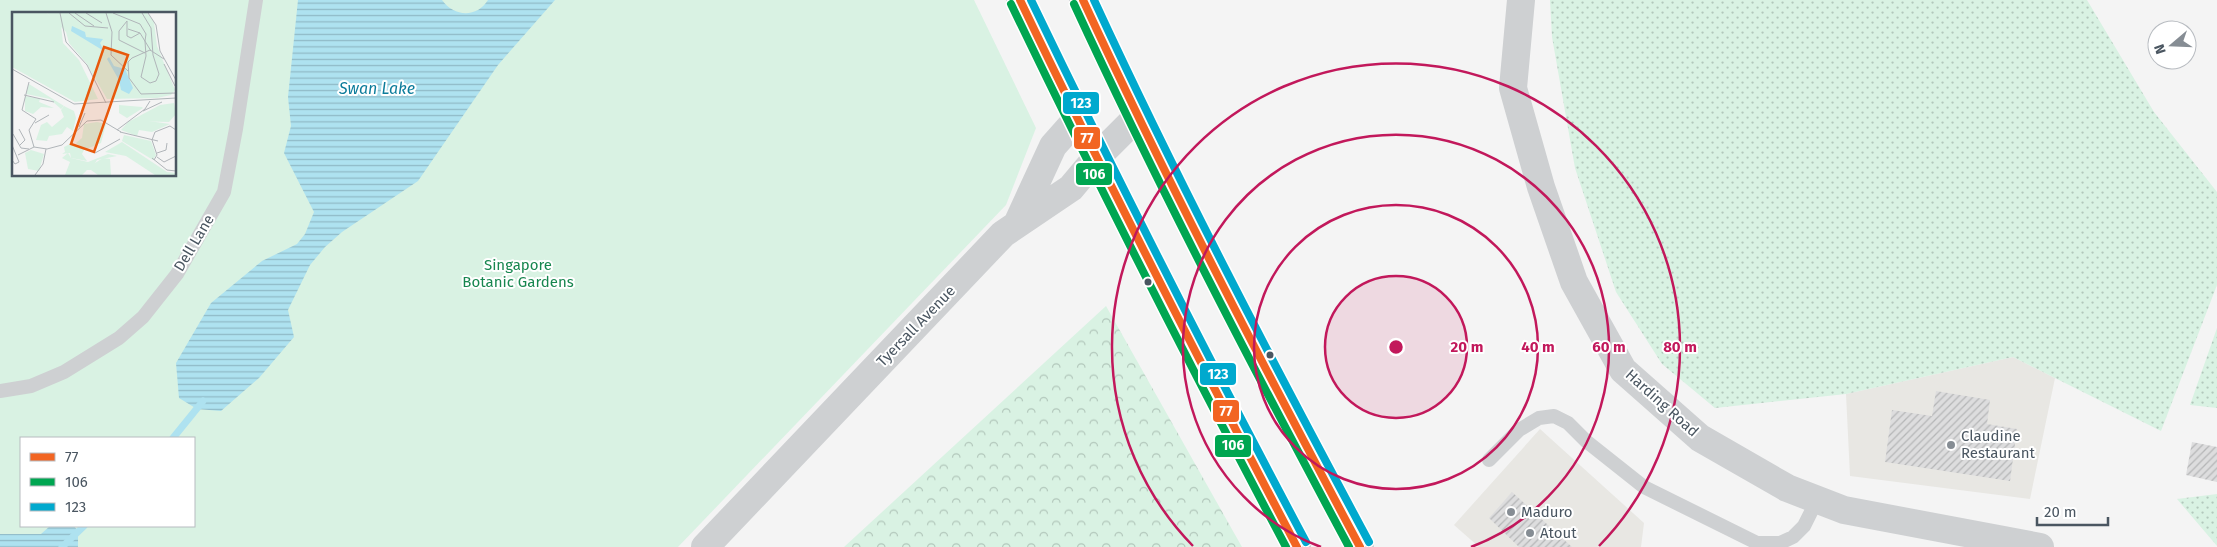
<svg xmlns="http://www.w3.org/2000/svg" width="2217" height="547" font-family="'Fira Sans',sans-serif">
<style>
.commercial{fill:#e8e7e3}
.grass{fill:url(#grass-dots)}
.forest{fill:url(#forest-crowns)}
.park{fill:#d9f2e3;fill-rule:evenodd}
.water{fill:url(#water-rules)}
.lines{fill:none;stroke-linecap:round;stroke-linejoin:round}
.stream{stroke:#aee2f0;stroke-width:7}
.building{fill:url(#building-hatch)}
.service{stroke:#ced0d2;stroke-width:14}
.minor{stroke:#ced0d2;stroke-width:28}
.primary{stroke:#caced1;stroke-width:28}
.bus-1-casing{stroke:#fff;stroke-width:11}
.bus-2-casing{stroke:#fff;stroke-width:11}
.bus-3-casing{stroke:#fff;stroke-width:11}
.bus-1{stroke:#f26522;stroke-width:8}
.bus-2{stroke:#00a651;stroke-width:8}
.bus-3{stroke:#00a9ce;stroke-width:8}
.ring{fill:none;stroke:#c2185b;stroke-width:2.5}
.bus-dot{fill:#4a5661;stroke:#fff;stroke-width:2}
.poi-dot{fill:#868d94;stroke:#fff;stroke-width:2}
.labels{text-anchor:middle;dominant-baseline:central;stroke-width:4;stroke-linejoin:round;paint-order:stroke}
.street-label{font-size:15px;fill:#4a5661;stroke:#fff}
.park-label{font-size:15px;fill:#17864f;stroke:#fff}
.poi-label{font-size:15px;fill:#4a5661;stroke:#fff;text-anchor:start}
.water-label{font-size:16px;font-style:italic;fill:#0c7c9b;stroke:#fff}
.inset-road{fill:none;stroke:#b0b5b9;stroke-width:1}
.view{fill:#e8590c;fill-opacity:0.15;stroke:#e8590c;stroke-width:2.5}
.inset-edge{fill:none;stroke:#4a5661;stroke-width:2.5}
.centre{fill:#c2185b;stroke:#fff;stroke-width:2.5}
.ring-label{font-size:15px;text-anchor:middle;font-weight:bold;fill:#c2185b;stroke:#fff;stroke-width:4;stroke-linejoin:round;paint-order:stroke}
.line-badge{stroke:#fff;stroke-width:2}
.badge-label{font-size:14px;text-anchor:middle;font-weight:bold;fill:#fff}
</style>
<defs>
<pattern id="grass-dots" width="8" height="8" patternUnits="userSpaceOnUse" patternTransform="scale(1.25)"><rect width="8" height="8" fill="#d9f2e3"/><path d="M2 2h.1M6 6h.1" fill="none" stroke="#b2c7bb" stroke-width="1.8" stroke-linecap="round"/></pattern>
<pattern id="forest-crowns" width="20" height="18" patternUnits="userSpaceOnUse" patternTransform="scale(1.25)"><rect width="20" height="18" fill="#d9f2e3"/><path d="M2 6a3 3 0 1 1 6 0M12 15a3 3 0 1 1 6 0" fill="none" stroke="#b2c7bb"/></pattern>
<pattern id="water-rules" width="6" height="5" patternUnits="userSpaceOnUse" patternTransform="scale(1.25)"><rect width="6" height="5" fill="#aee2f0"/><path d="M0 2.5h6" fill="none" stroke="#90bac6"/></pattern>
<pattern id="building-hatch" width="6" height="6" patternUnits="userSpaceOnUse" patternTransform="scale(1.25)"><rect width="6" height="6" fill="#ddddde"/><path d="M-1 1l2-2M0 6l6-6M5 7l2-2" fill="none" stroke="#b5b6b7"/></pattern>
</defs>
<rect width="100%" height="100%" fill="#f4f4f4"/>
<!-- commercial -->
<path class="commercial" d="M2013,357L2055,378L2030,499L1850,476L1846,394Z
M1540,429L1644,523L1641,547H1479L1454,525Z"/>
<!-- grass -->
<path class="grass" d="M1550,0H2087L2154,112L2217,192V285L2161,431L2013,357L1846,394L1715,408L1662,364L1616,292L1575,168L1552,37Z
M2217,328V408L2190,405Z
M2217,494V546L2177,499Z"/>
<!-- forest -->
<path class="forest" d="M1106,306L1242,547H844Z"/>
<!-- park -->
<path class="park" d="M0,0H974L1036,128L1006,205L678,547H0ZM14,14H175V175H14ZM21,438H194V526H21Z"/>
<!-- water -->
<path class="water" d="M298,0H442C454,17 477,18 488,0H555L498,65L418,181L342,232L325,247L310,265L288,310L294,337L259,378L221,411L197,409L179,398L176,363L211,303L262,261L297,244L305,234L314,212L284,153L291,126L288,97Z
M50,526H74L78,531V547H0V534H41Z"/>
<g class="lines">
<!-- stream -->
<path class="stream" d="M173,438L203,401
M62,547L84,526"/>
</g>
<!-- building -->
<path class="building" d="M1936,391L1990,400L1987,424L2017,429L2010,481L1885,462L1892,410L1932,416Z
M2192,442L2217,447V482L2186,475Z
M1512,492L1572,547H1519L1489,518Z"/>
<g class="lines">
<!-- service -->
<path class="service" d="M0,391L31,386L64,372L119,338L143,317L177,274L224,192L236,129L256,0
M1489,460L1519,430L1539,418L1554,416L1568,423L1586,441L1644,487L1757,543H1780L1793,537L1804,526L1817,500"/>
<!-- minor -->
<path class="minor" d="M1521,0L1513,88L1541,187L1574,282L1623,370L1700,438L1787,488L1844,510L2040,547
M1018,222L1053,146L1077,119
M705,547L1003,234L1071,188L1097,157L1137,117"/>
<!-- primary -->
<path class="primary" d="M1020,0L1077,119L1191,346L1297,547
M1083,0L1137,117L1188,215L1240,322L1360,547"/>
<defs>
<path id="bus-1" d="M1020,0C1108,184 1202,366 1297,547
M1083,0C1169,186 1264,367 1360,547"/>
<path id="bus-2" d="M1011,4C1099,187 1191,368 1286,547
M1074,4C1159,188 1253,368 1349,547"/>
<path id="bus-3" d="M1031,0C1119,183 1211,363 1306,542
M1094,0C1179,184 1273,363 1369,542"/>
</defs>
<!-- bus-1 casing -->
<use href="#bus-1" class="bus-1-casing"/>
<!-- bus-2 casing -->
<use href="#bus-2" class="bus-2-casing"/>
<!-- bus-3 casing -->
<use href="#bus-3" class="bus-3-casing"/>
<!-- bus-1 -->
<use href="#bus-1" class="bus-1"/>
<!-- bus-2 -->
<use href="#bus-2" class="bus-2"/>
<!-- bus-3 -->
<use href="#bus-3" class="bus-3"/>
</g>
<!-- distance rings -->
<circle cx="1396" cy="347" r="71" fill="#c2185b" fill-opacity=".12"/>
<g class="ring">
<circle cx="1396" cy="347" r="71"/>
<circle cx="1396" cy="347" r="142"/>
<path d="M1321 547A213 213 0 1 1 1471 547"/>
<path d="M1193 546A284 284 0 1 1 1599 546"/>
</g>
<!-- markers -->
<g class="bus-dot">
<circle cx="1148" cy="282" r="4.5"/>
<circle cx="1270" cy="355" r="4.5"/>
</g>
<g class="poi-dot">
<circle cx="1951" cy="445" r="5"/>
<circle cx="1511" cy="512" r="5"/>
<circle cx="1530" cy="533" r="5"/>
</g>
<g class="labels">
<!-- street labels -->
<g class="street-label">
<text transform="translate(194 243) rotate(-59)">Dell Lane</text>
<text transform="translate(916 326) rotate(-46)">Tyersall Avenue</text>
<text transform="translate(1662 403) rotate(42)">Harding Road</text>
</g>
<!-- park labels -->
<g class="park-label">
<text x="518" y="265">Singapore<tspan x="518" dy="17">Botanic Gardens</tspan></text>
</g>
<!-- poi labels -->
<g class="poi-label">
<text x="1961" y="436">Claudine<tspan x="1961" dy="17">Restaurant</tspan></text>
<text x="1521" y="512">Maduro</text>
<text x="1540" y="533">Atout</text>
</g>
<!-- water labels -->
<g class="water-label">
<text x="377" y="88">Swan Lake</text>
</g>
</g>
<!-- overview -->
<g transform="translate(12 12)">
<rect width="164" height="164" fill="#f4f4f4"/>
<path d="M17,72L52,94L49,97L38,87L14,82ZM13,84L28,87L27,90L42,96L29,95L21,102L13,99ZM162,91L164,102L157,110L118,109L148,93ZM85,110L94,112L89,131L72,138L70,142L75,149L59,146L58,141L50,142L53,140L52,135L58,132L68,134L64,131L70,126L72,112ZM110,130L155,160L164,161V163H143L114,144L93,140ZM91,146L98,147L99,163H86L79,158L80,153Z" fill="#d9f2e3"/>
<path d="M0,1H35L49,13L51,31L67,48L86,87L63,90L0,55ZM107,93L130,95L131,96L115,106L107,101ZM52,94L62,99L64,106L61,119L55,115L50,122L37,124L35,129L24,128L29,113L35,110L40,115L52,105L49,98ZM117,109H137L158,112L140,120L127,118L125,124L109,118ZM112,123L139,129L144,143L141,148L110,129ZM56,141L59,146L76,150L96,142L105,144L85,148L79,158H75L70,163H53L58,150L50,146Z" fill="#d9f2e3"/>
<path d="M35,1H135L142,10L145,34L163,78L159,83L145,86L95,87L75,52L57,31L54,20ZM19,138L32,142L27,159L16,157L13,141Z" fill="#d9f2e3"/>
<path d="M60,14L73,20L74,25L91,27L88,31L92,39L59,19ZM97,45L102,54L113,57L121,76L117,82L109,78L107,68L95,47Z" fill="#aee2f0"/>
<path class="inset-road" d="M48,1L54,30L75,53L94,91M57,1L73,14L96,16M63,1L82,14M74,1L90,11M94,1L100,20L99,43L116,59M101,1L128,12L134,22L133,29M130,1L139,16L141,43L147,62L144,69L138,71L129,65L134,44L133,29M136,1L144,13L148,39L164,68M115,9L107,19V28L133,41M115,9V24L119,26L128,21M116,17L128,21L139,39M152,47L138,38L120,46L116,50L117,66L129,82L164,81M152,52L163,74M0,57L62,92L164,86M12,83L42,90M10,98L24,107L17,118L22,135M10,98L17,70M131,99L150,90M23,111L37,103M67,115L73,101M7,117L13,128L8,133M105,118L133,97L138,89M108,120L146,129M1,122L9,136L17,137M0,133L7,150L3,152L0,148M83,141L108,127M145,141L154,138L155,131M6,143L22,135L35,137L50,133L75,109L89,108L109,120M145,145L152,150L164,144M140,146L155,158L164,159M142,148L145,143L140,128L143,120L158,114L164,118M23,163L31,152L34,137"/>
<path class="view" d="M92,35L116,43L82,140L59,132Z"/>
<rect width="164" height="164" class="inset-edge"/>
</g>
<circle cx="1396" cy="347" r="8" class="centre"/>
<g class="ring-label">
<text x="1467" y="352">20 m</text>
<text x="1538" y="352">40 m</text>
<text x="1609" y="352">60 m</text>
<text x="1680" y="352">80 m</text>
</g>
<g class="line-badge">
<rect x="1062" y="91" width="38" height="24" rx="5" fill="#00a9ce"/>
<rect x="1073" y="126" width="28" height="24" rx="5" fill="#f26522"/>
<rect x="1075" y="162" width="38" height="24" rx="5" fill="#00a651"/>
<rect x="1199" y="362" width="38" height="24" rx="5" fill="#00a9ce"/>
<rect x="1212" y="399" width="28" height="24" rx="5" fill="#f26522"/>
<rect x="1214" y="434" width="38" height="24" rx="5" fill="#00a651"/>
</g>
<g class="badge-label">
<text x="1081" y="108">123</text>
<text x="1087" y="143">77</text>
<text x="1094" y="179">106</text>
<text x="1218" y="379">123</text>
<text x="1226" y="416">77</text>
<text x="1233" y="450">106</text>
</g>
<!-- legend -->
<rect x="20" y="437" width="175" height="90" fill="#ffffff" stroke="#b7bbc0"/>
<rect x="30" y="453" width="25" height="8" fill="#f26522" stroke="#b7bbc0"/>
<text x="65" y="462" font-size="15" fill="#4a5661">77</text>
<rect x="30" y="478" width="25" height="8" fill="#00a651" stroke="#b7bbc0"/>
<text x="65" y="487" font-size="15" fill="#4a5661">106</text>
<rect x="30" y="503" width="25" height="8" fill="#00a9ce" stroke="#b7bbc0"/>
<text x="65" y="512" font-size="15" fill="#4a5661">123</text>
<!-- north arrow -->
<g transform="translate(2172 45) rotate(251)"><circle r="24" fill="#ffffff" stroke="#b7bbc0"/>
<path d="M0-4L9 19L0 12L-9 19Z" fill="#868d94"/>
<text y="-8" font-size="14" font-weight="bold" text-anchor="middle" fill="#4a5661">N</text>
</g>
<!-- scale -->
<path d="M2037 517v8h71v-8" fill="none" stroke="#4a5661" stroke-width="2.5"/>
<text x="2044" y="517" font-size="15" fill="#4a5661" stroke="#ffffff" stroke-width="4" paint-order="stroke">20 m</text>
</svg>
